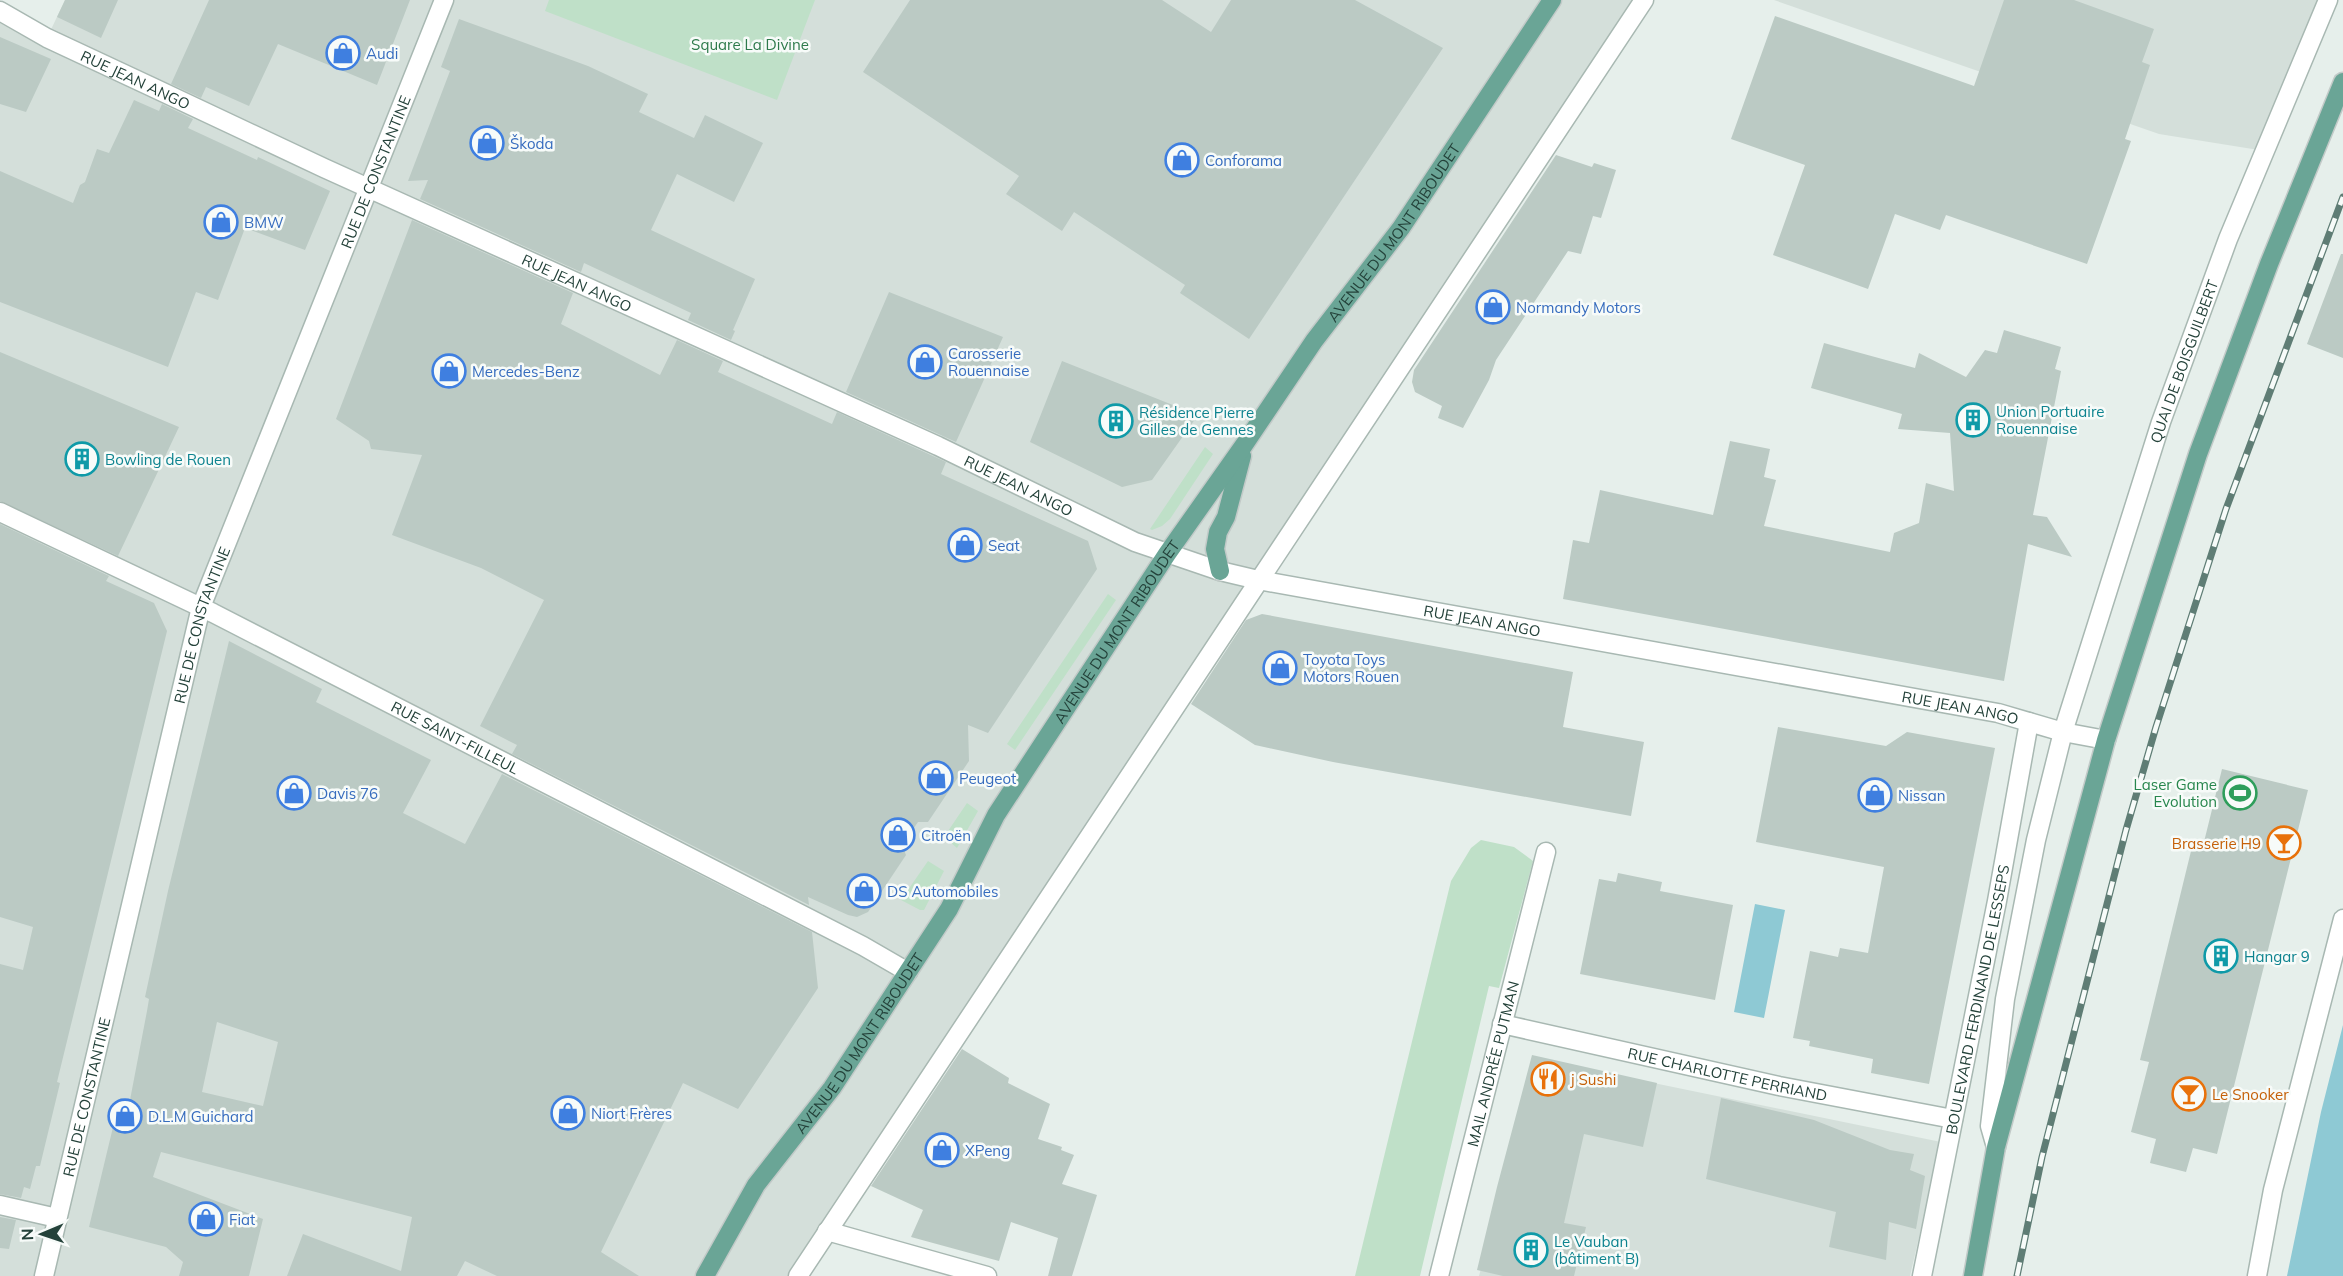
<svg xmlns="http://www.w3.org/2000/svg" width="2343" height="1276" font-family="Mulish,sans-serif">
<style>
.built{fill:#d4dfda}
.green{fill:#bfe0c8}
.water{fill:#8ec9d4}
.building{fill:#bbcac4;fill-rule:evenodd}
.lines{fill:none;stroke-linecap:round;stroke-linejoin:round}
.minor-casing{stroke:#a8b8b2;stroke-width:21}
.major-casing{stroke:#c2cac8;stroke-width:21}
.minor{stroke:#fff;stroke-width:18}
.major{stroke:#6aa596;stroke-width:18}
.rail-casing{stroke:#5f7d75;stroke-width:7}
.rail{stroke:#f7fbf9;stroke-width:4.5;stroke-dasharray:14;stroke-linecap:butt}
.labels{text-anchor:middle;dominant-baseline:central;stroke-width:5;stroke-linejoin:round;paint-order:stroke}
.park-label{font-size:15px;fill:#2d7a4b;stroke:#f7fbf9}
.shop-label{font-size:15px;fill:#366cbe;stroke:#f7fbf9;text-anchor:start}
.street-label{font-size:15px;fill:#24423a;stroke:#f7fbf9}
.culture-label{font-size:15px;fill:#0d838f;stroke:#f7fbf9;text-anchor:start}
.leisure-label{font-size:15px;fill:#27864d;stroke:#f7fbf9;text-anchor:end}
.food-label{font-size:15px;fill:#c56008;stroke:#f7fbf9;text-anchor:start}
</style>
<rect width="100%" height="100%" fill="#e6efeb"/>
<!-- built -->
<path class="built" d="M65,0H1644L798,1276H0V11L47,38Z
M1774,0H2328L2265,151L2159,134Z
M1537,1059L1941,1142L1910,1276H1479Z"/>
<!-- green -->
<path class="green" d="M549,0H815L777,100L545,11Z
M1205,447L1213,454L1170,519L1162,526L1152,530L1150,529Z
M1108,594L1116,600L1015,750L1007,744Z
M967,803L978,811L957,848L944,837Z
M1481,840L1514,847L1533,861L1499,988L1489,986L1420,1276H1355L1451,881L1471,848Z
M928,861L944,871L924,910H920L901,900Z"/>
<!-- water -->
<path class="water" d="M1755,904L1785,910L1764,1018L1734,1012Z
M2343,1025V1276H2287L2321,1112Z"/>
<!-- building -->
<path class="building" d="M65,0H118L101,38L57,17Z
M209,0H410L377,85L278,44L249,106L206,87L201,98L171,84Z
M910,0H1162L1211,32L1231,0H1355L1443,48L1249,339L1180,293L1185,285L1074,212L1062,231L1006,194L1019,176L863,72Z
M2004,0H2074L2154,29L2142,62L2150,65L2125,139L2131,141L2087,264L1946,215L1940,230L1895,214L1868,289L1773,255L1805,165L1731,139L1775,16L1974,86Z
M459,19L588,66L648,94L639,112L694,138L705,115L763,143L734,202L677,174L651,230L755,279L733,330L735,331L731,340L688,320L691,313L584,263L581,272L420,199L428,180L408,181L450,71L441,67Z
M0,37L51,59L26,112L0,104Z
M134,100L159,111L162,104L193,119L188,128L257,160L258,157L330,191L305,250L245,228L218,300L196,292L168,367L0,302V171L73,203L80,185L85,182L97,149L109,153Z
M1556,155L1592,167L1594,163L1616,170L1601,218L1593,216L1581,254L1568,251L1496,360L1489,380L1463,428L1438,418L1442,406L1415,392L1412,382L1414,370Z
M412,220L573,293L561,324L660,375L677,340L723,361L718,372L832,424L837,412L933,456L946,462L941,474L1088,541L1097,569L988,733L968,725L969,761L928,822H918L902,845L906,855L868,912L857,917L848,915L808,897L809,905L512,754L517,745L480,726L544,600L481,568L392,535L422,455L371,449L369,441L336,419Z
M2341,254H2343V358L2307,344Z
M889,292L1003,337L956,442L846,392Z
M2004,330L2061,347L2055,369L2061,371L2033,515L2047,517L2072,557L2028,544L2004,681L1563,599L1573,540L1589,543L1600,490L1713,515L1730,441L1770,449L1764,477L1776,480L1764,526L1890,552L1894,533L1919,523L1926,483L1954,491L1950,433L1898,429L1902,414L1811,388L1824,343L1915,368L1919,353L1966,377L1985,350L1997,353Z
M0,352L179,427L118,556L0,501Z
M1062,361L1198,415L1152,480L1122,487L1030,442Z
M0,524L109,576L106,581L154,603L167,631L57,1082L60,1083L40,1166H36L30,1189L24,1187L21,1198L0,1194V964L23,970L33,927L0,917Z
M1262,614L1573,672L1563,727L1644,742L1631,816L1333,762L1255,745L1191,704L1246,620Z
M229,641L322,689L316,702L431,760L403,813L465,844L502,774L812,932L818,988L738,1109L683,1083L601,1252L639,1276H497L465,1261L457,1276H287L303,1234L401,1271L412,1217L161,1152L153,1177L263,1219L249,1276H179L183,1262L166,1247L89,1227L120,1098L130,1100L147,1011L149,999L145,997L168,891ZM217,1022L278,1042L263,1106L202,1092Z
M1778,727L1886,746L1907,732L1995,748L1929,1084L1871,1073L1873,1059L1809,1046L1810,1041L1793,1038L1810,951L1838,957L1840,948L1868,953L1884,867L1756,842Z
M2222,769L2308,790L2217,1154L2193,1148L2186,1172L2150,1163L2156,1139L2131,1132L2149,1062L2140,1060L2192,847L2202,850Z
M1618,873L1662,882L1660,891L1733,905L1715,1000L1580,974L1599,879L1616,882Z
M962,1049L1009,1078L1008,1083L1050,1104L1038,1139L1062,1147L1061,1150L1074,1155L1062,1184L1097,1195L1072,1276H1048L1058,1238L1011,1222L999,1261L911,1237L923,1210L871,1186Z
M1532,1055L1657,1083L1643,1147L1584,1134L1564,1223L1586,1227L1574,1276H1503L1477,1270L1497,1187Z
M1721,1098L1814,1120L1890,1150L1914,1154L1910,1170L1925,1176L1916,1229L1889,1222L1886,1260L1829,1247L1836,1212L1706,1179Z
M0,1217L16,1220L9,1249L0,1248Z"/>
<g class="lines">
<defs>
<g id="minor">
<path id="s1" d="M0,11L47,38L154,88L324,168L938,446L1135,542L1220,571L1258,580L1998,713L2063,732L2106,740"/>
<path id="s2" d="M0,512L213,613L863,946L908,972"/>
<path id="s3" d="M1502,1024L1779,1086L1953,1119"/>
<path id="s4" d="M1996,1147L1990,1126L2005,999L2036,840L2063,732L2161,422L2228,239L2328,0"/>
<path d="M0,1205L57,1218"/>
<path d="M827,1231L987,1276"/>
<path id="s5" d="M44,1276L201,607L444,0"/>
<path d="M798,1276L1644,0"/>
<path id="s6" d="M1439,1276L1546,852"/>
<path id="s7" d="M1922,1276L1997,901L2029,722"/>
<path d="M2257,1276L2273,1190L2343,919"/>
</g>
<g id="major">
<path d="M1220,571L1215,549L1218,532L1226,517L1242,456"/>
<path id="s8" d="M705,1276L756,1185L832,1088L949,909L996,815L1167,554L1244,445L1314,341L1401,228L1552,0"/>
<path d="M1973,1276L1996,1147L2106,740L2198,454L2269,264L2343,82"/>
</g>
</defs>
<!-- minor casing -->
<use href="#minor" class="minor-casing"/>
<!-- major casing -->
<use href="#major" class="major-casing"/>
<!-- minor -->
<use href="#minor" class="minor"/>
<!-- major -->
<use href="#major" class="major"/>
<defs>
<path id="rail" d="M2017,1276L2042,1157L2126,830L2156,727L2226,509L2343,197"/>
</defs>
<!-- rail casing -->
<use href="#rail" class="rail-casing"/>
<!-- rail -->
<use href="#rail" class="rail"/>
</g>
<!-- icons -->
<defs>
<symbol id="shop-ring" viewBox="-11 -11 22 22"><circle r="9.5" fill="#f7fbf9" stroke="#3f7fe0" stroke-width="1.5"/><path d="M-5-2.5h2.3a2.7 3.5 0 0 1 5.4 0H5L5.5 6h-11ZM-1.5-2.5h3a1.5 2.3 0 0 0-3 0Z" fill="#3f7fe0"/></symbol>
<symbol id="building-ring" viewBox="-11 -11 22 22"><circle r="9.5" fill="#f7fbf9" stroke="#0f9aa8" stroke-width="1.5"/><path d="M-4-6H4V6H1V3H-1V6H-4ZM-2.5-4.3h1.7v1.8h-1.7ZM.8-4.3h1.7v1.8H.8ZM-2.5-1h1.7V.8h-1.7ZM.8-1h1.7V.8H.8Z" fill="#0f9aa8"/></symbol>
<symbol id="stadium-ring" viewBox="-11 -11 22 22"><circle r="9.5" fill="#f7fbf9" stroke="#2e9e5b" stroke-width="1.5"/><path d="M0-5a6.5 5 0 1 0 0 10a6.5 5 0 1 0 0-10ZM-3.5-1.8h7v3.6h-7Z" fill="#2e9e5b"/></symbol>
<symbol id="bar-ring" viewBox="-11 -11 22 22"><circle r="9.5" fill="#f7fbf9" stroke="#e8710a" stroke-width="1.5"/><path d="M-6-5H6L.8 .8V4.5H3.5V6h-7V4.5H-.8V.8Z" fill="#e8710a"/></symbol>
<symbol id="restaurant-ring" viewBox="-11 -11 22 22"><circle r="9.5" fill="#f7fbf9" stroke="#e8710a" stroke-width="1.5"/><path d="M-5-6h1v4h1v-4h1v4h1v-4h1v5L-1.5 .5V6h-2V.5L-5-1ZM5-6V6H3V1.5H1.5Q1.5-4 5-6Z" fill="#e8710a"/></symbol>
</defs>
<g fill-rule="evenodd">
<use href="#shop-ring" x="324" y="34" width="38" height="38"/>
<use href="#shop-ring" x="468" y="124" width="38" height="38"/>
<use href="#shop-ring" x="1163" y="141" width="38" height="38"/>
<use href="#shop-ring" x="202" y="203" width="38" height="38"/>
<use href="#shop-ring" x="1474" y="288" width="38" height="38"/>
<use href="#shop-ring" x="906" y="343" width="38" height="38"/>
<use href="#shop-ring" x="430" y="352" width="38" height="38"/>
<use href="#building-ring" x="1954" y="401" width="38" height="38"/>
<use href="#building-ring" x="1097" y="402" width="38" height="38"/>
<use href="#building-ring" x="63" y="440" width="38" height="38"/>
<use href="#shop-ring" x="946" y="526" width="38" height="38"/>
<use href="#shop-ring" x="1261" y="649" width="38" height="38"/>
<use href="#shop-ring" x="917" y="759" width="38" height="38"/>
<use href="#shop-ring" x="275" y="774" width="38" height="38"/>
<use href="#stadium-ring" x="2221" y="774" width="38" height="38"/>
<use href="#shop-ring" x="1856" y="776" width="38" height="38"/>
<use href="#shop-ring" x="879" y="816" width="38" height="38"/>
<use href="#bar-ring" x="2265" y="824" width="38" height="38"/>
<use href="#shop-ring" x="845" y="872" width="38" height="38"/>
<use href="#building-ring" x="2202" y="937" width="38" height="38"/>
<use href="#restaurant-ring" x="1529" y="1060" width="38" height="38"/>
<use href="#bar-ring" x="2170" y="1075" width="38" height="38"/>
<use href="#shop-ring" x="549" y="1094" width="38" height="38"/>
<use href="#shop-ring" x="106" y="1097" width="38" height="38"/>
<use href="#shop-ring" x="923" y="1131" width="38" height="38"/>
<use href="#shop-ring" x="187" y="1200" width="38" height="38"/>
<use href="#building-ring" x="1512" y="1231" width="38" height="38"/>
</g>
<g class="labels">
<!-- park labels -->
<g class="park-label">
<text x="750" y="44">Square La Divine</text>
</g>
<!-- shop labels -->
<g class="shop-label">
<text x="366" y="53">Audi</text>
<text x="510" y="143">Škoda</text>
<text x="1205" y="160">Conforama</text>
<text x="244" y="222">BMW</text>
<text x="1516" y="307">Normandy Motors</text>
<text x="948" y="353">Carosserie<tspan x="948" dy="17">Rouennaise</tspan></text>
<text x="472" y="371">Mercedes-Benz</text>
<text x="988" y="545">Seat</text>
<text x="1303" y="659">Toyota Toys<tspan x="1303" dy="17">Motors Rouen</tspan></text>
<text x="959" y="778">Peugeot</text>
<text x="317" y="793">Davis 76</text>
<text x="1898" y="795">Nissan</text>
<text x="921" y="835">Citroën</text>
<text x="887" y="891">DS Automobiles</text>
<text x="591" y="1113">Niort Frères</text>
<text x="148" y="1116">D.L.M Guichard</text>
<text x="965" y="1150">XPeng</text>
<text x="229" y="1219">Fiat</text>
</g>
<!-- street labels -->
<g class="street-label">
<text stroke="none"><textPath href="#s1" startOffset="152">RUE JEAN ANGO</textPath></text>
<text stroke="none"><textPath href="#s5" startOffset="1156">RUE DE CONSTANTINE</textPath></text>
<text stroke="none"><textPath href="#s8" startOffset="1252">AVENUE DU MONT RIBOUDET</textPath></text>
<text stroke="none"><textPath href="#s1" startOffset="638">RUE JEAN ANGO</textPath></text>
<text stroke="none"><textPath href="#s4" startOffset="813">QUAI DE BOISGUILBERT</textPath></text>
<text stroke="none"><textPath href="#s1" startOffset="1124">RUE JEAN ANGO</textPath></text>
<text stroke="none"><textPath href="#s1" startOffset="1610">RUE JEAN ANGO</textPath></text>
<text stroke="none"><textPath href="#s5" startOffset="670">RUE DE CONSTANTINE</textPath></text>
<text stroke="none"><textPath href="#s8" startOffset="766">AVENUE DU MONT RIBOUDET</textPath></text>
<text stroke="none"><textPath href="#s1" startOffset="2096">RUE JEAN ANGO</textPath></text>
<text stroke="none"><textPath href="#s2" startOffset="508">RUE SAINT-FILLEUL</textPath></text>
<text stroke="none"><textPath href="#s7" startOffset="282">BOULEVARD FERDINAND DE LESSEPS</textPath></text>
<text stroke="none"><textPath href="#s8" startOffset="280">AVENUE DU MONT RIBOUDET</textPath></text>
<text stroke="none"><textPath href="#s6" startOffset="219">MAIL ANDRÉE PUTMAN</textPath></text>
<text stroke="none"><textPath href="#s3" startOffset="231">RUE CHARLOTTE PERRIAND</textPath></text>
<text stroke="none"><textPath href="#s5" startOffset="184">RUE DE CONSTANTINE</textPath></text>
</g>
<!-- culture labels -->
<g class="culture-label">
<text x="1996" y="411">Union Portuaire<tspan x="1996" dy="17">Rouennaise</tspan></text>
<text x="1139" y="412">Résidence Pierre<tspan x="1139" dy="17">Gilles de Gennes</tspan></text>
<text x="105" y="459">Bowling de Rouen</text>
<text x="2244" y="956">Hangar 9</text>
<text x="1554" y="1241">Le Vauban<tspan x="1554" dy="17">(bâtiment B)</tspan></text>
</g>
<!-- leisure labels -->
<g class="leisure-label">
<text x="2217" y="784">Laser Game<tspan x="2217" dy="17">Evolution</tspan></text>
</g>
<!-- food labels -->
<g class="food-label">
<text x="2261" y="843" text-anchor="end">Brasserie H9</text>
<text x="1571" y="1079">j Sushi</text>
<text x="2212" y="1094">Le Snooker</text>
</g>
</g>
<!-- north arrow -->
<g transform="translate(42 1234) rotate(268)" stroke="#f7fbf9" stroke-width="4.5" paint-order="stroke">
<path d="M0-4.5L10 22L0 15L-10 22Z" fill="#24423a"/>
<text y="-9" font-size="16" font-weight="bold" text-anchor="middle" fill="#24423a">N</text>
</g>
</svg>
